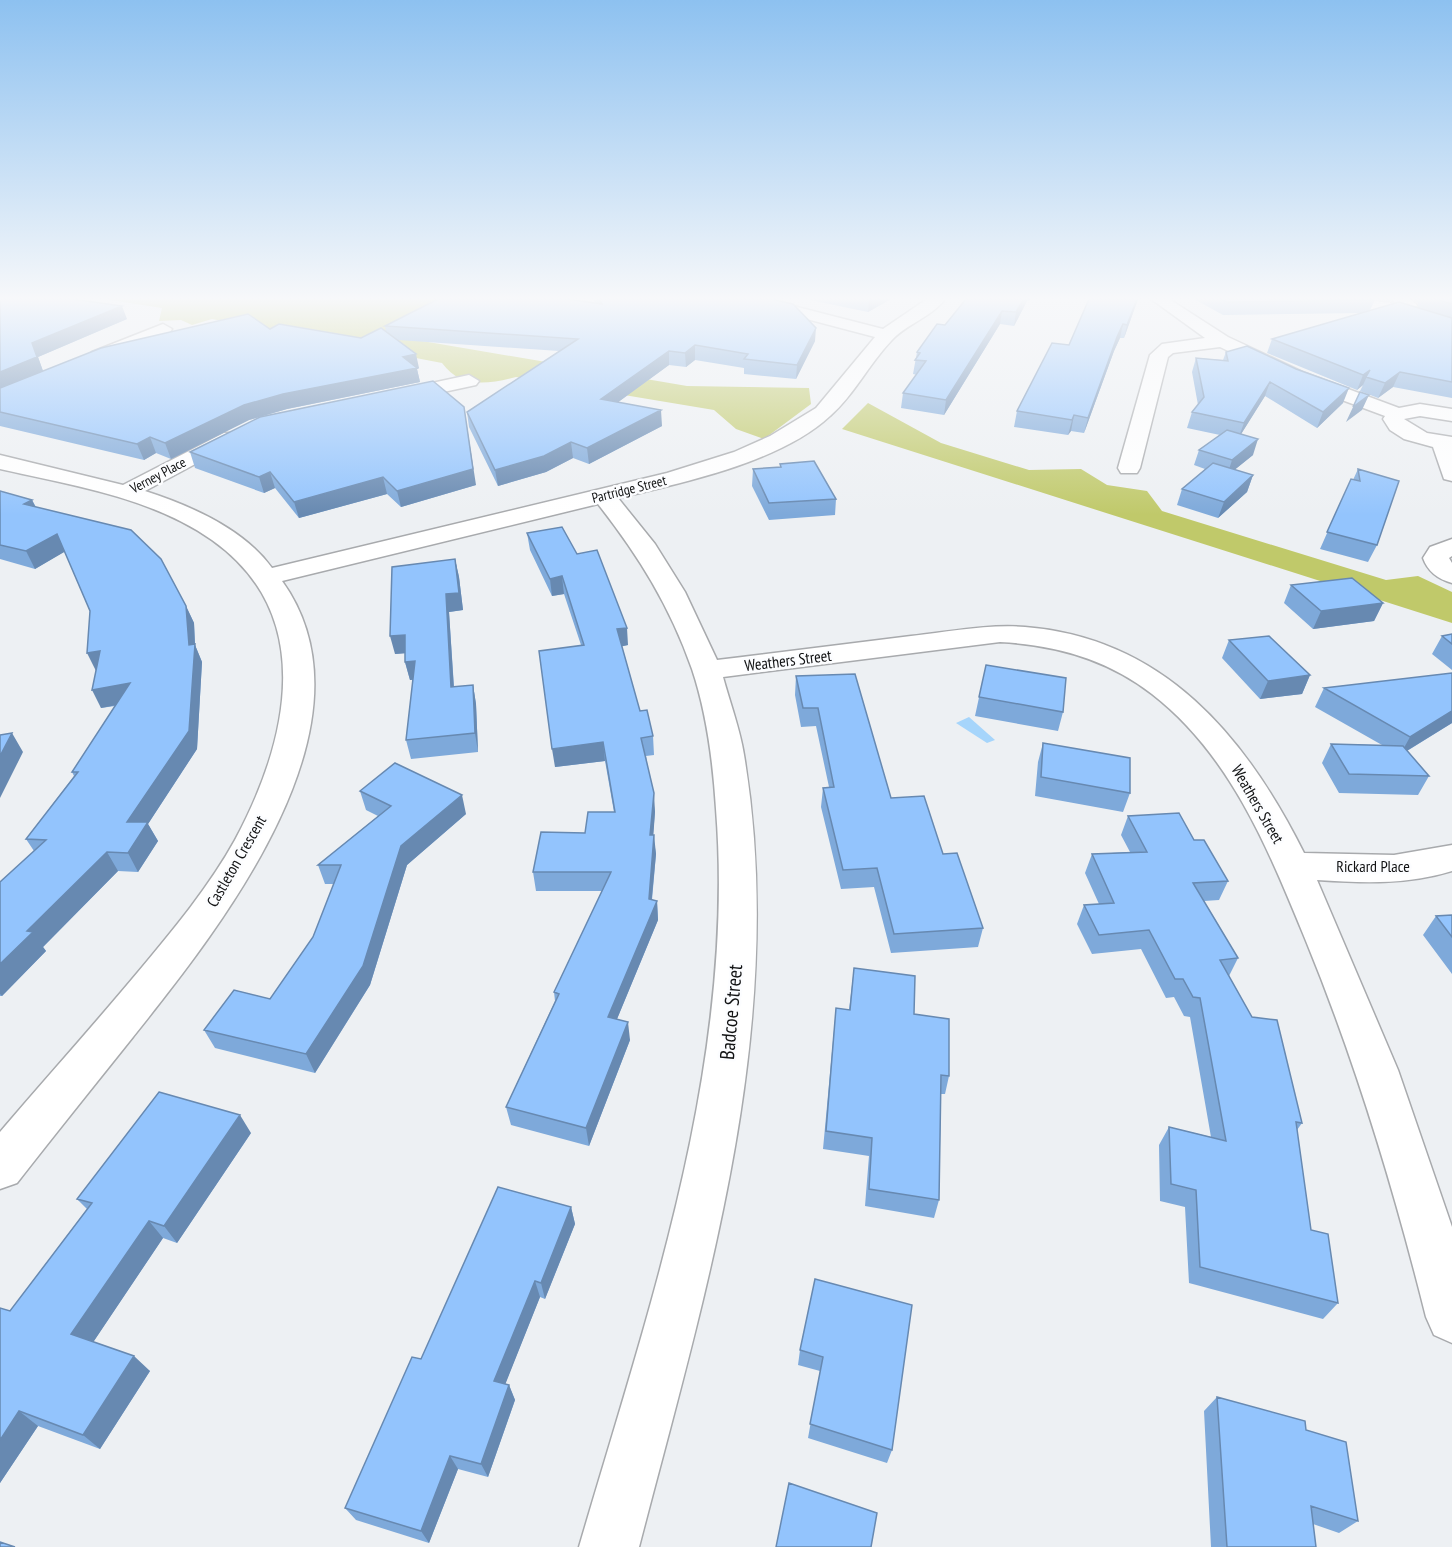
<svg xmlns="http://www.w3.org/2000/svg" width="1452" height="1547" font-family="'PT Sans Narrow',sans-serif">
<style>
.green{fill:#c0c96a}
.water{fill:#a6d5fb}
.lines{fill:none;stroke-linecap:round;stroke-linejoin:round}
.minor-casing{stroke:#a8aaad;stroke-width:3}
.minor{fill:#fff;fill-rule:evenodd}
.wall{fill:#7ea9da}
.shaded-wall{fill:#6789b1}
.building{fill:#93c4fd;stroke:#6789b1;stroke-width:1.5}
.labels{text-anchor:middle;dominant-baseline:central;stroke-width:5;stroke-linejoin:round;paint-order:stroke}
.far-street-label{font-size:14px;fill:#111213;stroke:#fcfdff}
.street-label{font-size:16px;fill:#111213;stroke:#fcfdff}
.near-street-label{font-size:20px;fill:#111213;stroke:#fcfdff}
</style>
<rect width="100%" height="100%" fill="#edf0f3"/>
<!-- green -->
<path class="green" d="M104,299H461L393,336L687,386L809,388L811,404L764,439L736,429L714,410L516,377C488,384 461,389 442,363L212,319L192,325L181,320L159,321L162,308Z
M868,403L941,443L1029,470L1081,469L1107,485L1147,491L1162,511L1386,580L1418,576L1452,592V623L842,429Z"/>
<!-- water -->
<path class="water" d="M969,717L995,740L987,743L956,723Z"/>
<g class="lines">
<defs>
<path id="minor" d="M740,299H766L883,329L927,299H945C932,317 906,324 891,341C869,364 854,395 830,416C781,462 682,483 618,498L655,544L685,592L717,660C782,652 847,644 911,636C949,632 987,624 1025,627C1164,638 1246,737 1304,853L1394,855L1452,845V871C1407,885 1363,883 1317,880L1398,1070L1452,1227V1343L1434,1335L1426,1317C1394,1189 1356,1063 1306,941C1269,851 1231,755 1152,694C1107,659 1056,645 1000,642L723,677C730,703 740,729 744,755C789,1024 706,1289 639,1547H579C649,1308 736,1062 716,809C713,762 707,714 692,669C670,606 638,555 598,504L282,581C384,723 220,928 133,1037C94,1086 55,1134 17,1183L0,1189V1132C46,1078 93,1026 138,972C173,930 209,887 235,840C288,741 318,615 212,540C151,497 71,485 0,469V455L123,485L224,433H238L242,437L238,441L145,491C189,505 244,529 272,568L667,473L734,452L770,436L816,408L875,337L742,302Z
M1151,299H1169L1228,337L1305,373L1399,408L1420,404L1452,409V421L1420,416L1404,419L1427,433L1452,437V481L1444,479L1433,447L1404,439L1390,430L1383,419L1385,416L1291,381L1220,347L1173,353L1168,357L1140,468L1137,473H1121L1118,468L1150,355L1162,344L1205,338Z
M1351,299C1366,298 1379,303 1395,303L1392,299H1410L1417,305L1413,312C1394,316 1364,315 1351,299Z
M163,324L172,329L169,333L104,360L98,361L89,356L92,352Z
M469,375L479,381L476,385L397,402L390,400L387,396L390,392Z
M1452,539V556L1449,558L1452,563V583C1438,579 1428,572 1423,558L1430,547Z"/>
</defs>
<!-- minor casing -->
<use href="#minor" class="minor-casing"/>
<!-- minor -->
<use href="#minor" class="minor"/>
</g>
<!-- wall -->
<path class="wall" d="M0,299L127,319L38,357L43,371L270,329L361,338L386,332L385,326L595,303L593,299H775H771L815,341L796,379L744,374V368L695,360L686,367L669,365L618,402L662,426L589,464L573,458L546,472L498,486L469,427L467,412L559,351L398,340L419,368L417,369L420,382L287,409L260,417L476,485L401,507L387,494L299,518L275,488L264,493L195,468L190,452L260,417L249,420L171,459L156,453L144,460L0,426Z
M805,299H891L868,312Z
M966,299H1032L1027,301L1014,326L1000,324L944,415L901,408L903,393L917,375L913,374L917,352L945,325Z
M1089,299H1138L1124,338H1120L1114,351L1084,433L1071,431L1068,435L1014,427L1017,411L1069,345Z
M1194,299H1391L1390,301L1374,299L1375,300L1370,310L1418,308V303L1412,299H1452V398L1393,387L1378,398L1360,391L1363,385L1357,390L1267,353L1272,339L1361,313L1223,315Z
M1226,352L1343,403L1317,428L1265,396L1241,434L1253,455L1234,470L1253,475L1247,492L1218,518L1177,505L1182,489L1205,469L1194,465L1199,450L1220,435L1187,428L1192,412L1198,405L1192,372L1196,358L1223,360Z
M780,464L836,499L835,515L769,520L752,486L753,469L780,467Z
M1358,469L1377,545L1368,562L1320,549L1351,479L1353,480Z
M0,491L32,500L36,507L186,606L194,623L195,645L202,662L197,749L148,824L158,841L138,872L118,871L43,947L46,951L2,996H0V882L34,851L26,839L74,776L72,772L115,706L101,708L96,671L90,611L65,551L35,569L0,559Z
M527,533L628,645L622,646L640,711L653,736L654,755L646,756L655,812L653,835L656,854L652,900L657,901L658,920L617,1019L630,1040L589,1146L511,1125L506,1107L555,1001L554,992L602,891H536L533,872L614,812L605,761L555,767L581,645L564,594L552,596L530,550Z
M455,559L459,577L463,610L449,612L454,687L473,685L476,704L478,752L411,759L406,740L413,680H410L405,662V653L395,654Z
M1291,585L1383,603L1374,621L1313,629L1284,603Z
M1452,634V670L1432,654L1442,636Z
M1229,640L1310,675L1302,694L1260,699L1222,658Z
M986,665L1063,712L1058,731L975,716Z
M796,676L891,798L943,854L983,928L978,947L891,953L874,887L841,889L821,807L823,788L829,787L816,726L801,727L795,695Z
M1324,688L1452,723L1407,751L1429,776L1418,795L1339,793L1322,763L1331,744L1382,745L1315,707Z
M1043,743L1130,793L1123,812L1035,796L1038,762Z
M360,791L466,814L407,865L370,985L315,1073L215,1048L204,1030L270,999L313,937L334,884H325L318,865L378,816L366,810Z
M1128,816L1194,840L1228,881L1219,900L1204,901L1238,958L1229,976L1302,1123L1297,1130L1311,1230L1338,1303L1323,1319L1189,1283L1185,1207L1160,1201L1159,1145L1169,1127L1211,1137L1190,1017L1184,1016L1174,997L1166,998L1141,949L1092,954L1077,924L1084,905L1099,904L1085,873L1092,854L1130,852L1121,835Z
M1452,915V974L1423,935L1436,916Z
M854,968L914,1014L949,1076L945,1094H941L939,1200L934,1218L865,1206L869,1156L823,1149L836,1008L849,1010Z
M251,1133L177,1243L163,1238L93,1342L150,1371L100,1449L38,1426L0,1483V1308L10,1311L87,1209L77,1199Z
M571,1207L575,1224L545,1299L540,1297L505,1384L509,1385L515,1400L488,1477L458,1469L429,1543L356,1520L345,1508L421,1359Z
M815,1279L892,1450L887,1463L808,1438L820,1371L798,1365L800,1350Z
M1217,1397L1306,1430L1358,1521L1339,1533L1313,1524L1316,1547H1211L1204,1411Z"/>
<!-- shaded-wall -->
<path class="shaded-wall" d="M869,299H891L868,312Z
M1024,299H1032L1027,301L1014,326L1016,312Z
M1137,299H1138L1124,338L1127,325Z
M122,306L127,319L38,357L43,371L0,389V372L32,343Z
M1002,311L1000,324L944,415L946,400Z
M1123,324L1120,338L1114,351L1084,433L1088,418L1117,337Z
M816,328L815,341L796,379L797,365Z
M695,345V360L686,367L685,353Z
M669,351V365L602,414L601,399Z
M416,354L419,368L417,369L420,382L287,409L249,420L171,459L165,443L244,405L403,357Z
M1370,370L1363,385L1357,390L1363,375Z
M1400,372L1393,387L1378,398L1385,383Z
M1270,382L1265,396L1238,439L1244,423Z
M1349,388L1343,403L1317,428L1323,412Z
M1369,395L1362,410L1346,422L1353,407Z
M464,407L476,485L401,507L397,491Z
M661,410L662,426L589,464L587,448Z
M1074,415L1071,431L1068,435L1072,420Z
M150,437L156,453L144,460L137,444Z
M1258,439L1253,455L1227,476L1232,460Z
M571,442L573,458L546,472L498,486L495,470Z
M270,472L275,488L264,493L259,477Z
M1253,475L1247,492L1218,518L1224,502Z
M383,477L387,494L299,518L294,502Z
M32,500L40,516L24,504Z
M57,534L66,551L35,569L26,551Z
M455,559L459,577L463,610L449,612L455,706L451,687L446,594Z
M562,576L564,594L552,596L550,579Z
M1383,603L1374,621L1313,629L1321,611Z
M186,606L194,623L195,645L202,662L197,749L148,824L158,841L138,872L128,853L127,822L189,645Z
M627,628L628,645L619,647L617,629Z
M405,635L409,653L395,654L390,636Z
M100,651L96,671L87,653Z
M415,661L419,679L410,680L405,662Z
M1310,675L1302,694L1260,699L1268,681Z
M130,683L138,701L101,708L92,690Z
M473,685L476,704L478,752L475,733Z
M1452,711V723L1400,755L1410,737Z
M12,733L23,752L0,798V756Z
M603,742L605,761L555,767L552,749Z
M654,793L655,812L652,854L650,835Z
M462,795L466,814L407,865L370,985L315,1073L306,1054L401,846Z
M654,835L656,854L650,917L657,901L658,920L610,1036L608,1017L649,899Z
M107,852L118,871L43,947L46,951L2,996L0,994V964L27,931Z
M628,1022L630,1040L589,1146L586,1128Z
M240,1115L251,1133L177,1243L164,1226Z
M571,1207L575,1224L545,1299L541,1283Z
M149,1221L163,1238L88,1350L71,1334Z
M535,1281L540,1297L501,1395L494,1381Z
M134,1356L150,1371L100,1449L83,1435Z
M509,1385L515,1400L488,1477L481,1464Z
M19,1411L38,1426L0,1483V1440Z
M450,1456L458,1469L429,1543L421,1531Z"/>
<!-- building -->
<path class="building" d="M0,299H73L122,306L32,343L37,357L0,372Z
M438,299H567L602,304L599,299H771L793,304L816,328L797,365L744,359L748,354L695,345L685,353L669,351L601,399L661,410L587,448L571,442L544,456L495,470L467,412L578,339L385,326Z
M966,299H1024L1016,312L1002,311L946,400L903,393L926,361L915,360L920,353L917,352L937,324L945,325Z
M1089,299H1137L1127,325L1123,324L1117,337L1088,418L1074,415L1072,420L1017,411L1052,343L1069,345Z
M1221,299H1372L1375,300L1227,302Z
M1436,299H1452V304Z
M1399,302L1452,318V382L1400,372L1385,383L1366,377L1370,370L1363,375L1272,339Z
M248,314L270,329L279,324L361,338L381,328L416,354L403,357L417,368L283,394L244,405L165,443L150,437L137,444L0,412V388L101,348Z
M1247,346L1296,369L1349,388L1323,412L1270,382L1244,423L1192,412L1204,397L1196,358L1228,361L1226,352Z
M433,381L464,407L473,469L397,491L383,477L294,502L270,472L259,477L190,452L260,417Z
M1360,392L1369,395L1353,407Z
M1227,430L1258,439L1232,460L1199,450Z
M814,461L836,499L769,503L753,469L781,467L780,464Z
M1213,463L1253,475L1224,502L1182,489Z
M1358,469L1399,481L1377,545L1327,532L1351,479L1360,481Z
M0,491L32,500L24,504L131,530L161,559L186,606L189,645L195,644L189,731L127,822H148L128,853L107,852L27,931L33,932L0,964V882L46,840L26,839L78,772H72L130,683L92,690L100,651L87,653L90,611L57,534L26,551L0,545Z
M562,527L577,554L597,550L627,628L617,629L640,711L647,710L653,736L641,738L654,793L650,835H654L649,899L657,901L608,1017L628,1022L586,1128L506,1107L559,994L554,992L611,872H533L541,832L585,833L588,812H615L603,742L552,749L539,651L584,645L562,576L550,579L527,533Z
M455,559L459,593L446,594L451,687L473,685L475,733L406,740L415,661L405,662V635L390,636L392,567Z
M1352,578L1383,603L1321,611L1291,585Z
M1452,634V644L1442,636Z
M1269,636L1310,675L1268,681L1229,640Z
M986,665L1066,678L1063,712L979,697Z
M1452,673V711L1410,737L1324,688Z
M855,674L891,798L924,796L943,854L957,853L983,928L894,934L877,868L843,870L823,788L834,787L818,708H803L796,676Z
M12,733L0,756V735Z
M1043,743L1130,758V793L1041,777Z
M1331,744L1403,746L1429,776L1349,774Z
M395,763L462,795L401,846L363,966L306,1054L204,1030L234,990L270,999L313,937L341,865H318L391,806L360,791Z
M1179,813L1194,840H1204L1228,881L1193,883L1238,958L1220,960L1252,1017L1277,1020L1302,1123L1296,1122L1311,1230L1328,1234L1338,1303L1200,1267L1196,1190L1171,1184L1169,1127L1226,1141L1200,998L1193,997L1183,979H1175L1149,930L1099,935L1084,905L1114,903L1092,854L1147,852L1128,816Z
M1452,915V937L1436,916Z
M854,968L915,976L914,1014L949,1019V1076L941,1075L939,1200L869,1189L872,1138L826,1131L836,1008L850,1010Z
M159,1092L240,1115L164,1226L149,1221L71,1334L134,1356L83,1435L19,1411L0,1440V1308L10,1311L92,1203L77,1199Z
M498,1187L571,1207L541,1283L535,1281L494,1381L509,1385L481,1464L450,1456L421,1531L345,1508L412,1357L421,1359Z
M815,1279L912,1305L892,1450L810,1424L823,1357L800,1350Z
M1217,1397L1305,1421L1306,1430L1346,1442L1358,1521L1311,1506L1316,1547H1227Z
M789,1483L877,1513L871,1547H776Z
M0,1542L15,1547H0Z"/>
<!-- sky -->
<linearGradient id="sky" x2="0" y2="1"><stop stop-color="#8dc1f0"/><stop offset="0.58" stop-color="#f7f8fa"/><stop offset="1" stop-color="#f7f8fa" stop-opacity="0"/></linearGradient>
<rect width="1452" height="515" fill="url(#sky)"/>
<g class="labels">
<!-- far-street labels -->
<g class="far-street-label">
<text transform="translate(158 475) rotate(-28)">Verney Place</text>
<text transform="translate(629 489) rotate(-14)">Partridge Street</text>
</g>
<!-- street labels -->
<g class="street-label">
<text transform="translate(788 660) rotate(-7)">Weathers Street</text>
<text transform="translate(1258 804) rotate(60)">Weathers Street</text>
<text transform="translate(236 861) rotate(-60)">Castleton Crescent</text>
<text x="1373" y="866">Rickard Place</text>
</g>
<!-- near-street labels -->
<g class="near-street-label">
<text transform="translate(731 1012) rotate(-85)">Badcoe Street</text>
</g>
</g>
</svg>
